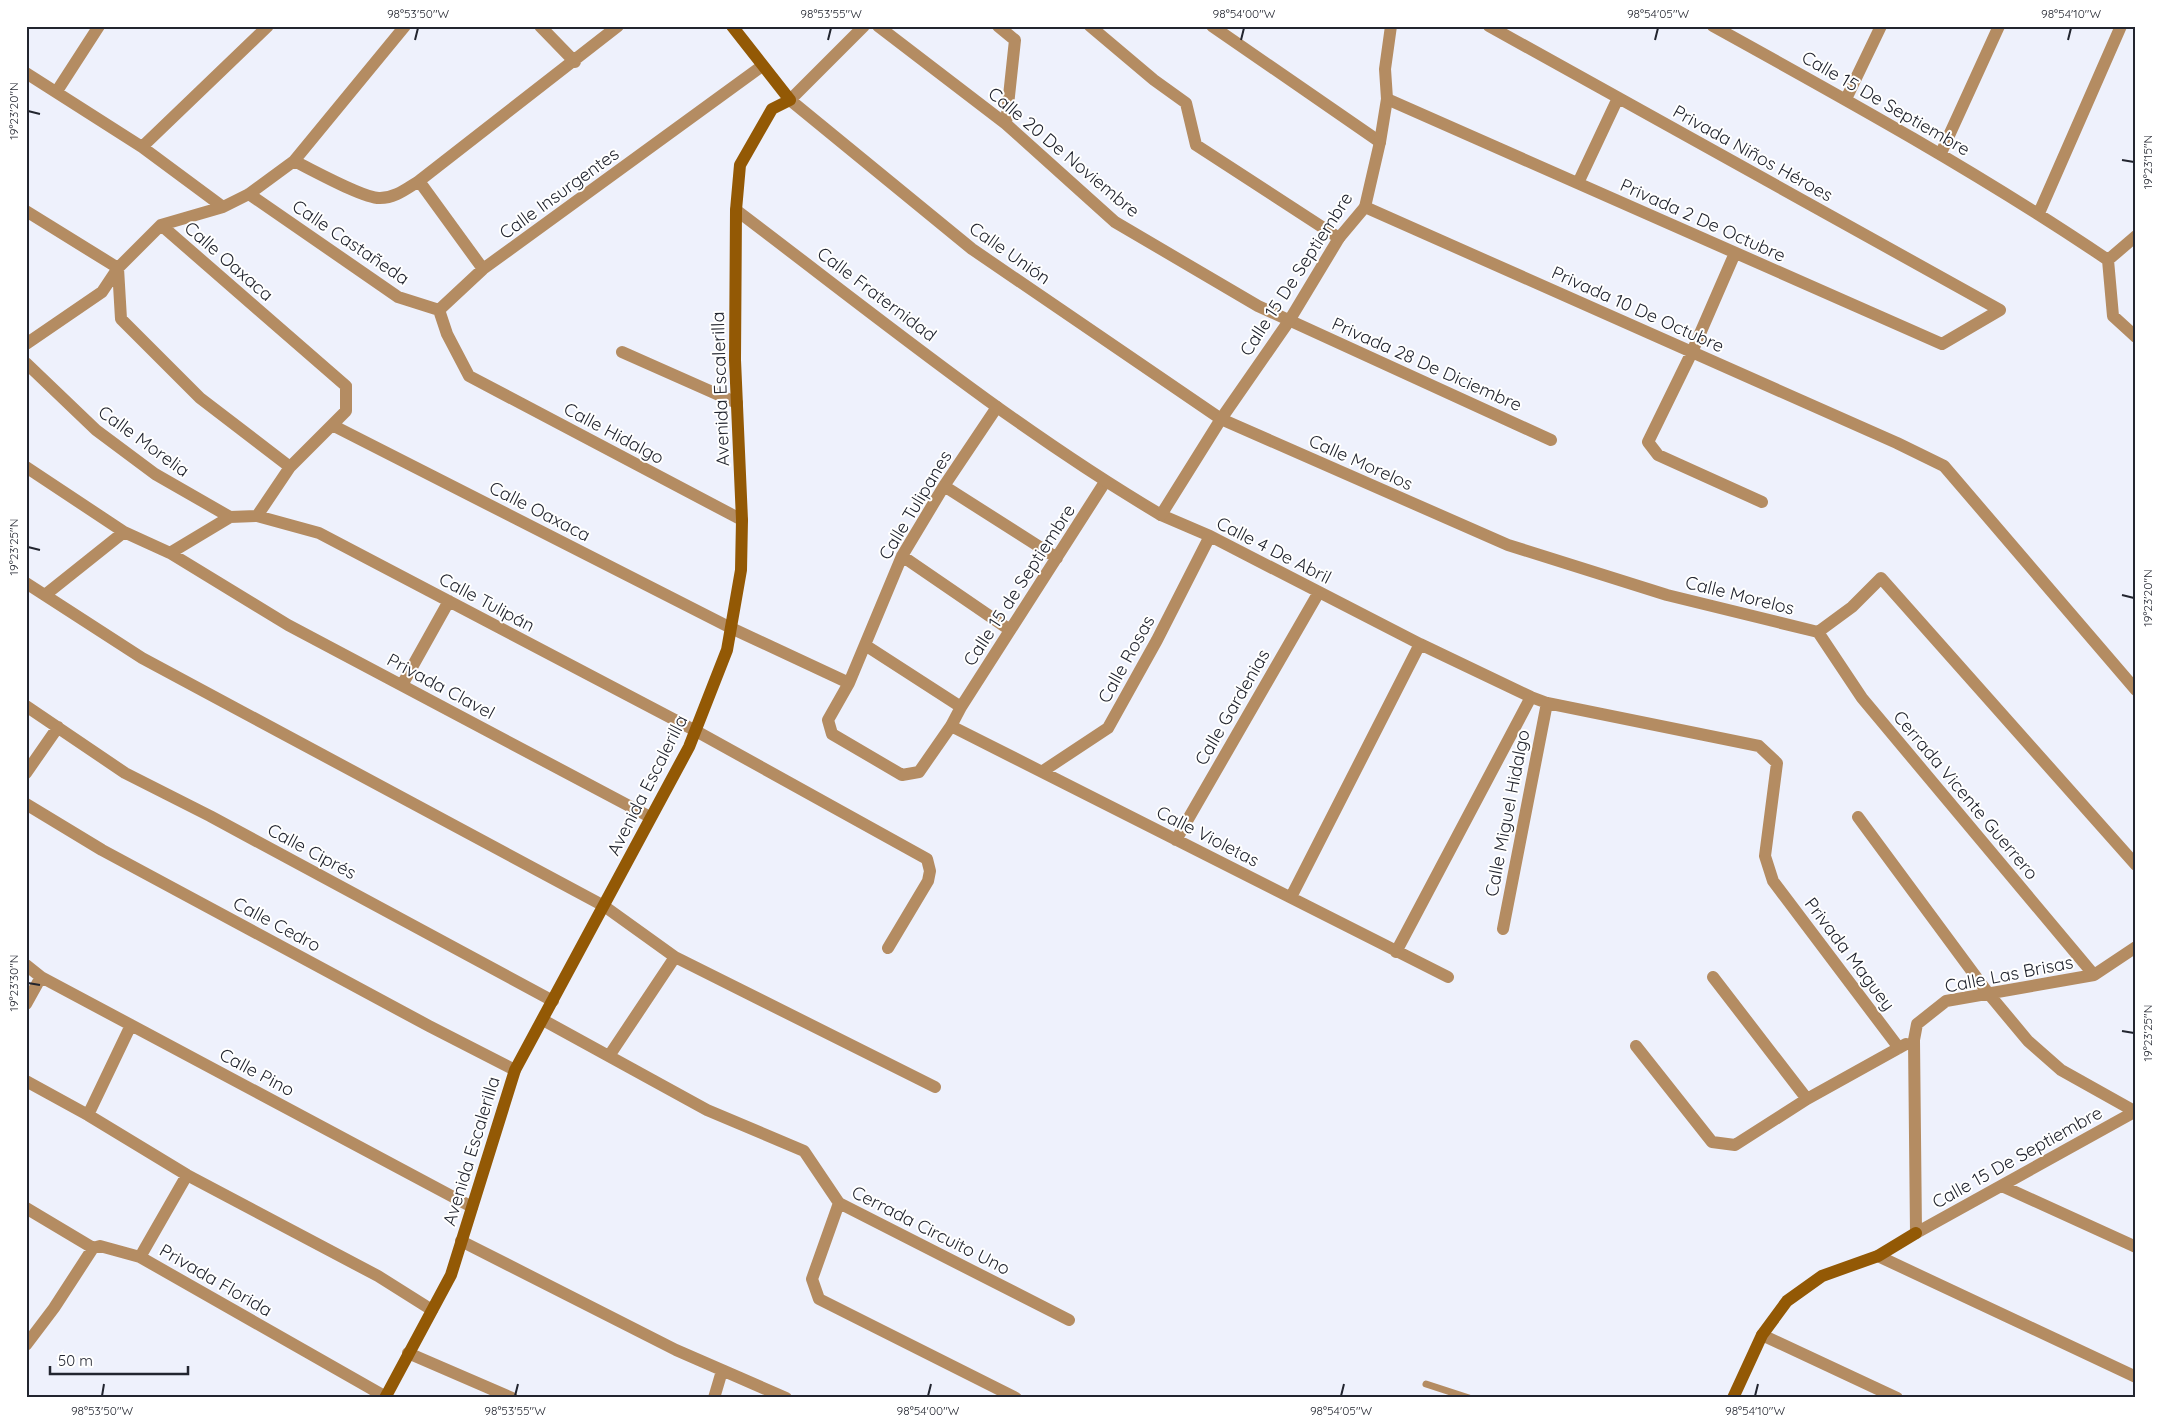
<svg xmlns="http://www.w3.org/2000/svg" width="2162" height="1424" font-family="Quicksand,sans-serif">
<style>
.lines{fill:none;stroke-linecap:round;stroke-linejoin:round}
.service{stroke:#b48c62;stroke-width:7}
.minor{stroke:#b48c62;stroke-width:12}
.tertiary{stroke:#b48c62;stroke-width:12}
.secondary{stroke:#935905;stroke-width:12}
.ticks{fill:none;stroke:#22252f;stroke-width:2}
.labels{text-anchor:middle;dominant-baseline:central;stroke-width:4;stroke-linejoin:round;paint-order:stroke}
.street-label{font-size:18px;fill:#22252f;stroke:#fff}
.neatline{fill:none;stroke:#22252f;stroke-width:2}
.ticks-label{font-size:12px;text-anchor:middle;fill:#22252f}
</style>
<rect width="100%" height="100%" fill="#eef1fc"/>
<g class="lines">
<!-- service -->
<path class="service" d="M1426,1384L1469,1398"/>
<!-- minor -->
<path class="minor" d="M540,26L575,62
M864,26L790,100L972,249L1221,419L1508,545L1667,595L1818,632L1852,607L1881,578L2136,865
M878,26L1006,124L1115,222L1258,306L1551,440
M998,26L1015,40L1006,124
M1090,26L1154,80L1186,103L1196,145L1339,238
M1212,26L1380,142
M1489,26L2000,310
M1713,26C1847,100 1981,174 2108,260
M26,73L142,147L223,207
M57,91L99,26
M1387,99L1942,344L2000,310
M1846,99L1881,26
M142,147L268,26
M1941,153L1999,26
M294,161L405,26
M1578,183L1618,98
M249,194L398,297L439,310
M1365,207L1897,443L1944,466L2136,690
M26,211L118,268L121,319L200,398L290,467
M2039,213L2121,26
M161,225L346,386V411L290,467L257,516
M1735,253L1692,352L1648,442L1658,455L1762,502
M2108,260L2113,316L2136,337
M2108,260L2136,236
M483,269L419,181L618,26
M26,344L102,292L118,268L161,225L223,207L249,194L294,161C311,169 364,199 380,198C395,198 406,189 419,181
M622,352L737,403
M26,363L96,430L155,474L230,517L257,516L319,533L696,731L927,859L930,871L928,881L888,948
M997,407L944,486L902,556L849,683L828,720L832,734L902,775L919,772L951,726L961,707L1105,482
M332,425L731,628L849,683
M26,467L124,532
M944,486L1057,558
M1161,515L1210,536L1420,644L1531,697L1547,703L1759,746L1777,763L1765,856L1773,881L1899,1048
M742,520L469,376L447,334L439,310L483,269L762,66
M170,553L230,517
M902,556L1010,630
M26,583L142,658L604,906L675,957L609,1056
M45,595L124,532L170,553L288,625L650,817
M1818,632L1862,698L2094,975
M865,645L961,707
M402,685L449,601
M26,706L125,773L210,816L553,1001
M951,726L1448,977
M1043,771L1108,728L1157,640L1210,536
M26,773L58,727
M26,804L102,850L429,1026L515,1070
M1858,817L1988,993L2028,1041L2061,1070L2136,1112
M1176,840L1319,592
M1291,897L1420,644
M1503,929L1547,703
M2136,947L2094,975L1946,1001L1917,1024L1914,1040L1916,1233L2136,1111
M1396,952L1531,697
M675,957L935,1087
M26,965L41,977L472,1207
M1713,977L1807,1099
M26,1004L41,977
M543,1020L707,1110L804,1151L839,1203L1069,1320
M1636,1046L1712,1142L1735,1145L1807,1099L1906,1044
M26,1081L88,1115L187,1175L378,1276L432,1310
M88,1115L131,1025
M2002,1186L2136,1247
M839,1203L812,1279L819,1299L1016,1398
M26,1208L93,1248L100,1246L140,1257L386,1397
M461,1241L676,1350L786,1398
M1878,1256L2136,1377
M140,1257L187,1175
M1762,1335L1897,1398
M26,1345L54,1308L93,1248
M408,1353L512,1398
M714,1398L722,1371"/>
<!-- tertiary -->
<path class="tertiary" d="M736,210C875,315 1011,426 1161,515L1221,419L1289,321L1339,238L1365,207L1380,142L1387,99L1385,69L1391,26"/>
<!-- secondary -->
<path class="secondary" d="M385,1398L451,1275L515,1070L689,747L727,650L741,570L742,520L735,360L736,210L740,165L772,109L790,100L732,26
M1733,1398L1762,1335L1787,1301L1822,1276L1878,1256L1916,1233"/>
</g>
<!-- ticks -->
<path class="ticks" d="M415,40L418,28M828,40L831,28M1241,40L1244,28M1655,40L1658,28M2068,40L2071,28M28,111L40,114M2122,160L2134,162M28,547L40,550M2122,595L2134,598M28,983L40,985M2122,1031L2134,1033M102,1396L104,1384M515,1396L518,1384M928,1396L931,1384M1341,1396L1344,1384M1755,1396L1758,1384"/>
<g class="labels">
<!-- street labels -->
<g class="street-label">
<text transform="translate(1886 103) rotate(30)">Calle 15 De Septiembre</text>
<text transform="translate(1064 152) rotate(40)">Calle 20 De Noviembre</text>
<text transform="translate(1753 153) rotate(29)">Privada Niños Héroes</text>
<text transform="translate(559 193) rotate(-36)">Calle Insurgentes</text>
<text transform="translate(1703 220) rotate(24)">Privada 2 De Octubre</text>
<text transform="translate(351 242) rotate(34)">Calle Castañeda</text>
<text transform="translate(1010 253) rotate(35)">Calle Unión</text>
<text transform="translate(229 261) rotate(41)">Calle Oaxaca</text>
<text transform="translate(1296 274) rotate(-57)">Calle 15 De Septiembre</text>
<text transform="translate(877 294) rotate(37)">Calle Fraternidad</text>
<text transform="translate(1638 309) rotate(24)">Privada 10 De Octubre</text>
<text transform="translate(1427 364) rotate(24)">Privada 28 De Diciembre</text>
<text transform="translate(720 389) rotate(-92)">Avenida Escalerilla</text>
<text transform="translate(614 433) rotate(28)">Calle Hidalgo</text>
<text transform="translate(144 441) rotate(36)">Calle Morelia</text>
<text transform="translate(1361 462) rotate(24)">Calle Morelos</text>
<text transform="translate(915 505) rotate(-59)">Calle Tulipanes</text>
<text transform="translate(540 511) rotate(27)">Calle Oaxaca</text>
<text transform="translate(1274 550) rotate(27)">Calle 4 De Abril</text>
<text transform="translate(1019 585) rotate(-57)">Calle 15 de Septiembre</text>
<text transform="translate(1740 595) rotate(14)">Calle Morelos</text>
<text transform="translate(487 602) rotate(28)">Calle Tulipán</text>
<text transform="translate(1126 659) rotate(-61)">Calle Rosas</text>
<text transform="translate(441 686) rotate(28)">Privada Clavel</text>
<text transform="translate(1232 707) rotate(-60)">Calle Gardenias</text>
<text transform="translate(647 785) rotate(-63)">Avenida Escalerilla</text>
<text transform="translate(1966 795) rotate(50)">Cerrada Vicente Guerrero</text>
<text transform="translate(1507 813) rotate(-79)">Calle Miguel Hidalgo</text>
<text transform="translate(1208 836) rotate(27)">Calle Violetas</text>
<text transform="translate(312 851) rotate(28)">Calle Ciprés</text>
<text transform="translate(277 924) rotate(28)">Calle Cedro</text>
<text transform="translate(1850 954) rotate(53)">Privada Maguey</text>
<text transform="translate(2009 974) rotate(-11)">Calle Las Brisas</text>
<text transform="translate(257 1072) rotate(28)">Calle Pino</text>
<text transform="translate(471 1151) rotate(-73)">Avenida Escalerilla</text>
<text transform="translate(2017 1157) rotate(-29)">Calle 15 De Septiembre</text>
<text transform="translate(931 1230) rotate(27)">Cerrada Circuito Uno</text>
<text transform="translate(216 1280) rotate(30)">Privada Florida</text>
</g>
</g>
<!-- border -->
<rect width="2162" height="1424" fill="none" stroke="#ffffff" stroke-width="55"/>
<!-- scale -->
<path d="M50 1366v8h138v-8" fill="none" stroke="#22252f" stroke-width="2.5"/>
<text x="58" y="1366" font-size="15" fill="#22252f" stroke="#ffffff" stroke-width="4" paint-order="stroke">50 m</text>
<rect x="28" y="28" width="2106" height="1368" class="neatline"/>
<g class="ticks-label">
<text x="418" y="18">98°53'50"W</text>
<text x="831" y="18">98°53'55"W</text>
<text x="1244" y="18">98°54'00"W</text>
<text x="1658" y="18">98°54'05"W</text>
<text x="2071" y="18">98°54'10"W</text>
<text transform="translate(14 111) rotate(-90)" y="4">19°23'20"N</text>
<text transform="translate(2148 162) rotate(-90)" y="4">19°23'15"N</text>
<text transform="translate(14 547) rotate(-90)" y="4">19°23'25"N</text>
<text transform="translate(2148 598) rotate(-90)" y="4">19°23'20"N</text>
<text transform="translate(14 983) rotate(-90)" y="4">19°23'30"N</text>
<text transform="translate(2148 1033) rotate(-90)" y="4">19°23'25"N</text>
<text x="102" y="1415">98°53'50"W</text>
<text x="515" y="1415">98°53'55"W</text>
<text x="928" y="1415">98°54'00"W</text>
<text x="1341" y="1415">98°54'05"W</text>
<text x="1755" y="1415">98°54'10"W</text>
</g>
</svg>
